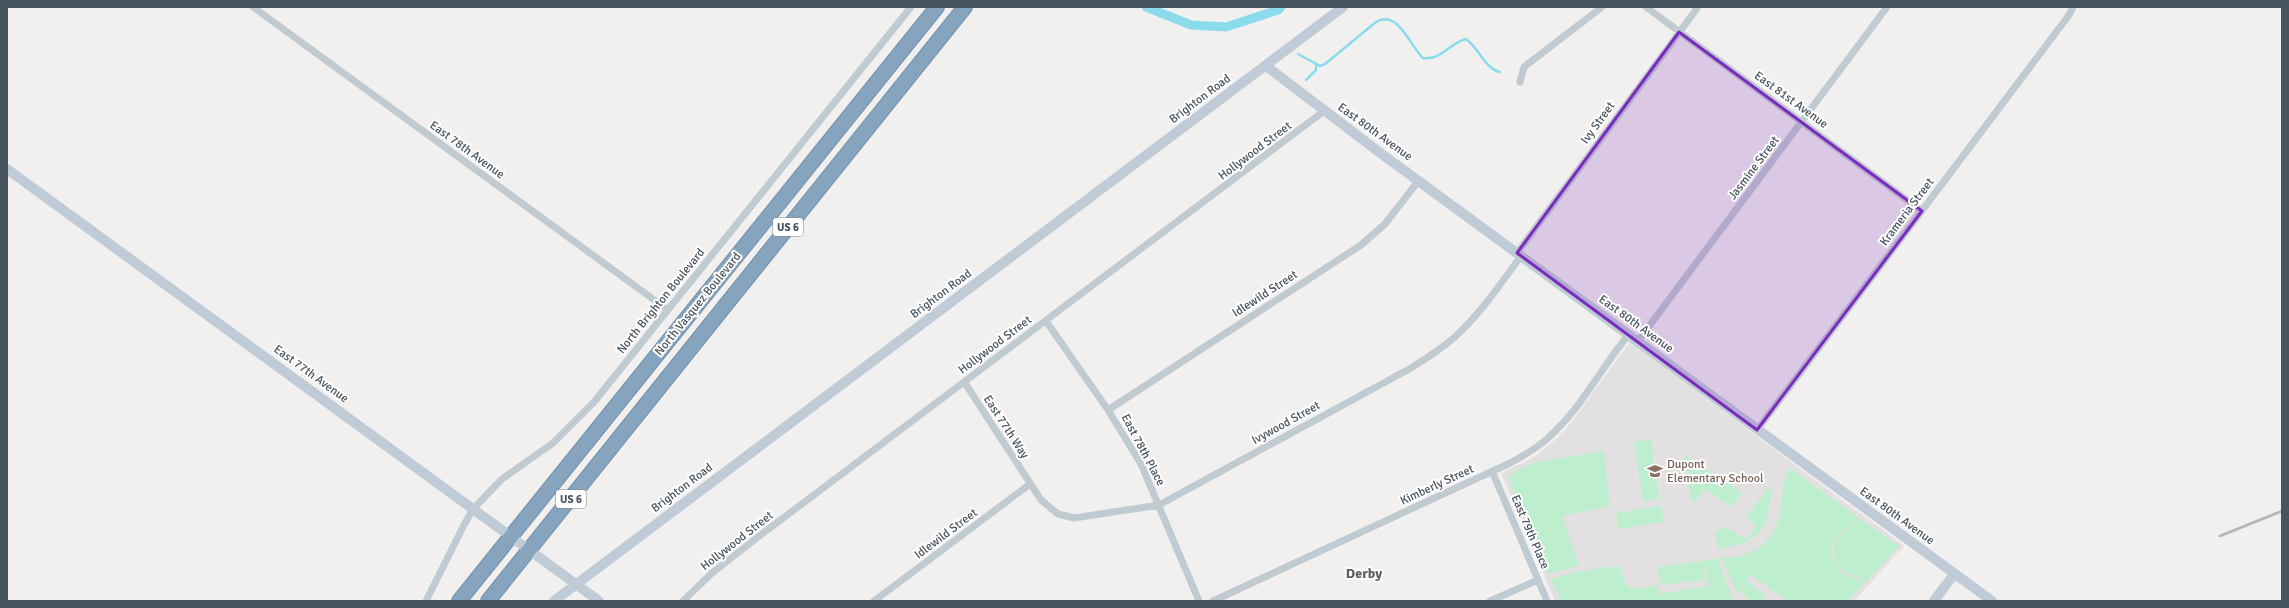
<svg xmlns="http://www.w3.org/2000/svg" width="2289" height="608" font-family="Signika,sans-serif">
<style>
.education{fill:#e3e0e1}
.green{fill:#bdefce}
.lines{fill:none;stroke-linecap:round;stroke-linejoin:round}
.stream{stroke:#8adced;stroke-width:2.5}
.canal{stroke:#8adced;stroke-width:9}
.highway-casing{stroke:#718faa;stroke-width:16}
.street{stroke:#bfcad1;stroke-width:7}
.secondary{stroke:#bfcbd6;stroke-width:10}
.highway{stroke:#86a4be;stroke-width:14}
.rail{stroke:#b1b5b9;stroke-width:2.5}
.marked{fill:#7b2cbf;fill-opacity:0.2;stroke:#7b2cbf;stroke-width:3;stroke-linejoin:round}
.labels{text-anchor:middle;dominant-baseline:central;stroke-width:4;stroke-linejoin:round;paint-order:stroke}
.shield{fill:#fff;stroke:#7e878e;stroke-width:1}
.shield-label{font-size:11px;font-weight:bold;fill:#47535d}
.street-label{font-size:12px;fill:#47535d;stroke:#fff}
.education-label{font-size:12px;fill:#785e54;stroke:#fff;text-anchor:start}
.quarter-label{font-size:14px;font-weight:bold;fill:#5b6064;stroke:#fff}
</style>
<rect width="100%" height="100%" fill="#f2efef"/>
<!-- education -->
<path class="education" d="M1630,342L1904,546L1854,601H1555L1501,473L1534,457L1553,442L1567,428Z"/>
<!-- green -->
<path class="green" d="M1651,439L1659,499L1643,501L1634,442Z
M1604,451L1610,506L1562,516L1579,565L1548,574L1508,476L1532,463Z
M1684,454L1742,493L1731,507L1705,489L1695,502L1691,500Z
M1790,468L1859,518C1850,531 1829,534 1832,554C1834,561 1836,567 1843,573C1850,578 1859,577 1865,583L1847,601H1787L1751,575L1737,593L1721,557C1751,561 1778,539 1781,509C1783,495 1781,479 1790,468Z
M1769,486L1772,488C1767,532 1761,541 1718,549L1715,533L1724,527L1747,539L1756,526L1746,518Z
M1661,506L1664,522L1619,529L1616,513Z
M1860,519L1899,546L1866,582C1859,575 1850,576 1842,570C1837,566 1835,560 1834,554C1832,534 1851,532 1860,519Z
M1717,558L1733,599L1731,601H1561L1551,579L1584,570L1590,571L1602,566L1607,568L1620,565C1626,595 1632,590 1658,585L1659,594L1708,586L1704,561Z
M1703,561L1705,580L1660,585L1658,567Z
M1747,581L1766,596L1762,601H1752L1740,592Z"/>
<g class="lines">
<!-- stream -->
<path class="stream" d="M1298,54L1320,66L1325,64L1376,22C1398,9 1410,46 1423,58C1441,61 1449,43 1466,39C1479,48 1485,69 1500,72
M1306,80L1316,70V63"/>
<!-- canal -->
<path class="canal" d="M1146,7L1191,25L1226,27L1278,10L1281,7"/>
<defs>
<path id="highway" d="M459,601L937,7
M488,601L965,7"/>
</defs>
<!-- highway casing -->
<use href="#highway" class="highway-casing"/>
<!-- street -->
<path class="street" d="M253,7L668,310
M1646,7L1922,211
M1520,82L1524,67L1602,7
M1517,253L1698,7
M1046,321L1108,410L1141,464L1199,601
M1638,341L1887,7
M965,383L1041,500L1058,514L1074,518L1159,505L1411,368C1428,357 1445,347 1459,333C1483,310 1502,282 1521,256
M1108,410L1361,245L1385,224L1419,180
M1757,430L2069,15L2073,7
M1492,471L1547,601
M426,601L464,525L473,509L502,479L553,443L594,402L911,7
M683,601L712,573L754,540L1324,111
M874,601L1030,484
M1213,601L1510,463C1523,456 1537,448 1548,438C1581,409 1601,368 1629,334
M1490,601L1538,580"/>
<!-- secondary -->
<path class="secondary" d="M1266,66L1383,155L1992,601
M7,169L599,601
M554,601L1343,7
M1934,601L1954,574"/>
<!-- highway -->
<use href="#highway" class="highway"/>
<!-- rail -->
<path class="rail" d="M2220,536L2282,511"/>
</g>
<!-- marked area -->
<path class="marked" d="M1679,32L1922,211L1757,430L1517,253Z"/>
<!-- icons -->
<defs>
<symbol id="school-bare" viewBox="-9 -9 18 18"><path d="M0-5L7-2L0 1L-7-2ZM-4 1L0 2.5L4 1V4Q0 6-4 4Z" fill="#8d6e63" stroke="#fff" stroke-width="2.5" paint-order="stroke"/></symbol>
</defs>
<g fill-rule="evenodd">
<use href="#school-bare" x="1644" y="460" width="22" height="22"/>
</g>
<g class="labels">
<!-- shield labels -->
<g class="shield">
<rect x="773" y="218" width="30" height="18" rx="3"/>
<rect x="556" y="490" width="30" height="18" rx="3"/>
</g>
<g class="shield-label">
<text x="788" y="227">US 6</text>
<text x="571" y="499">US 6</text>
</g>
<!-- street labels -->
<g class="street-label">
<text transform="translate(1200 99) rotate(-37)">Brighton Road</text>
<text transform="translate(1791 100) rotate(36)">East 81st Avenue</text>
<text transform="translate(1598 123) rotate(-54)">Ivy Street</text>
<text transform="translate(1375 132) rotate(36)">East 80th Avenue</text>
<text transform="translate(467 150) rotate(36)">East 78th Avenue</text>
<text transform="translate(1255 151) rotate(-37)">Hollywood Street</text>
<text transform="translate(1754 168) rotate(-53)">Jasmine Street</text>
<text transform="translate(1907 212) rotate(-53)">Krameria Street</text>
<text transform="translate(941 294) rotate(-37)">Brighton Road</text>
<text transform="translate(1265 294) rotate(-33)">Idlewild Street</text>
<text transform="translate(661 301) rotate(-51)">North Brighton Boulevard</text>
<text transform="translate(698 304) rotate(-51)">North Vasquez Boulevard</text>
<text transform="translate(1636 324) rotate(36)">East 80th Avenue</text>
<text transform="translate(995 345) rotate(-37)">Hollywood Street</text>
<text transform="translate(311 374) rotate(36)">East 77th Avenue</text>
<text transform="translate(1286 423) rotate(-29)">Ivywood Street</text>
<text transform="translate(1006 427) rotate(57)">East 77th Way</text>
<text transform="translate(1143 450) rotate(62)">East 78th Place</text>
<text transform="translate(1437 485) rotate(-25)">Kimberly Street</text>
<text transform="translate(682 488) rotate(-37)">Brighton Road</text>
<text transform="translate(1897 516) rotate(36)">East 80th Avenue</text>
<text transform="translate(1530 532) rotate(67)">East 79th Place</text>
<text transform="translate(946 534) rotate(-37)">Idlewild Street</text>
<text transform="translate(737 541) rotate(-38)">Hollywood Street</text>
</g>
<!-- education labels -->
<g class="education-label">
<text x="1667" y="464">Dupont<tspan x="1667" dy="14">Elementary School</tspan></text>
</g>
<!-- quarter labels -->
<g class="quarter-label">
<text x="1364" y="573">Derby</text>
</g>
</g>
<!-- border -->
<rect width="2289" height="608" fill="none" stroke="#47535d" stroke-width="16"/>
</svg>
